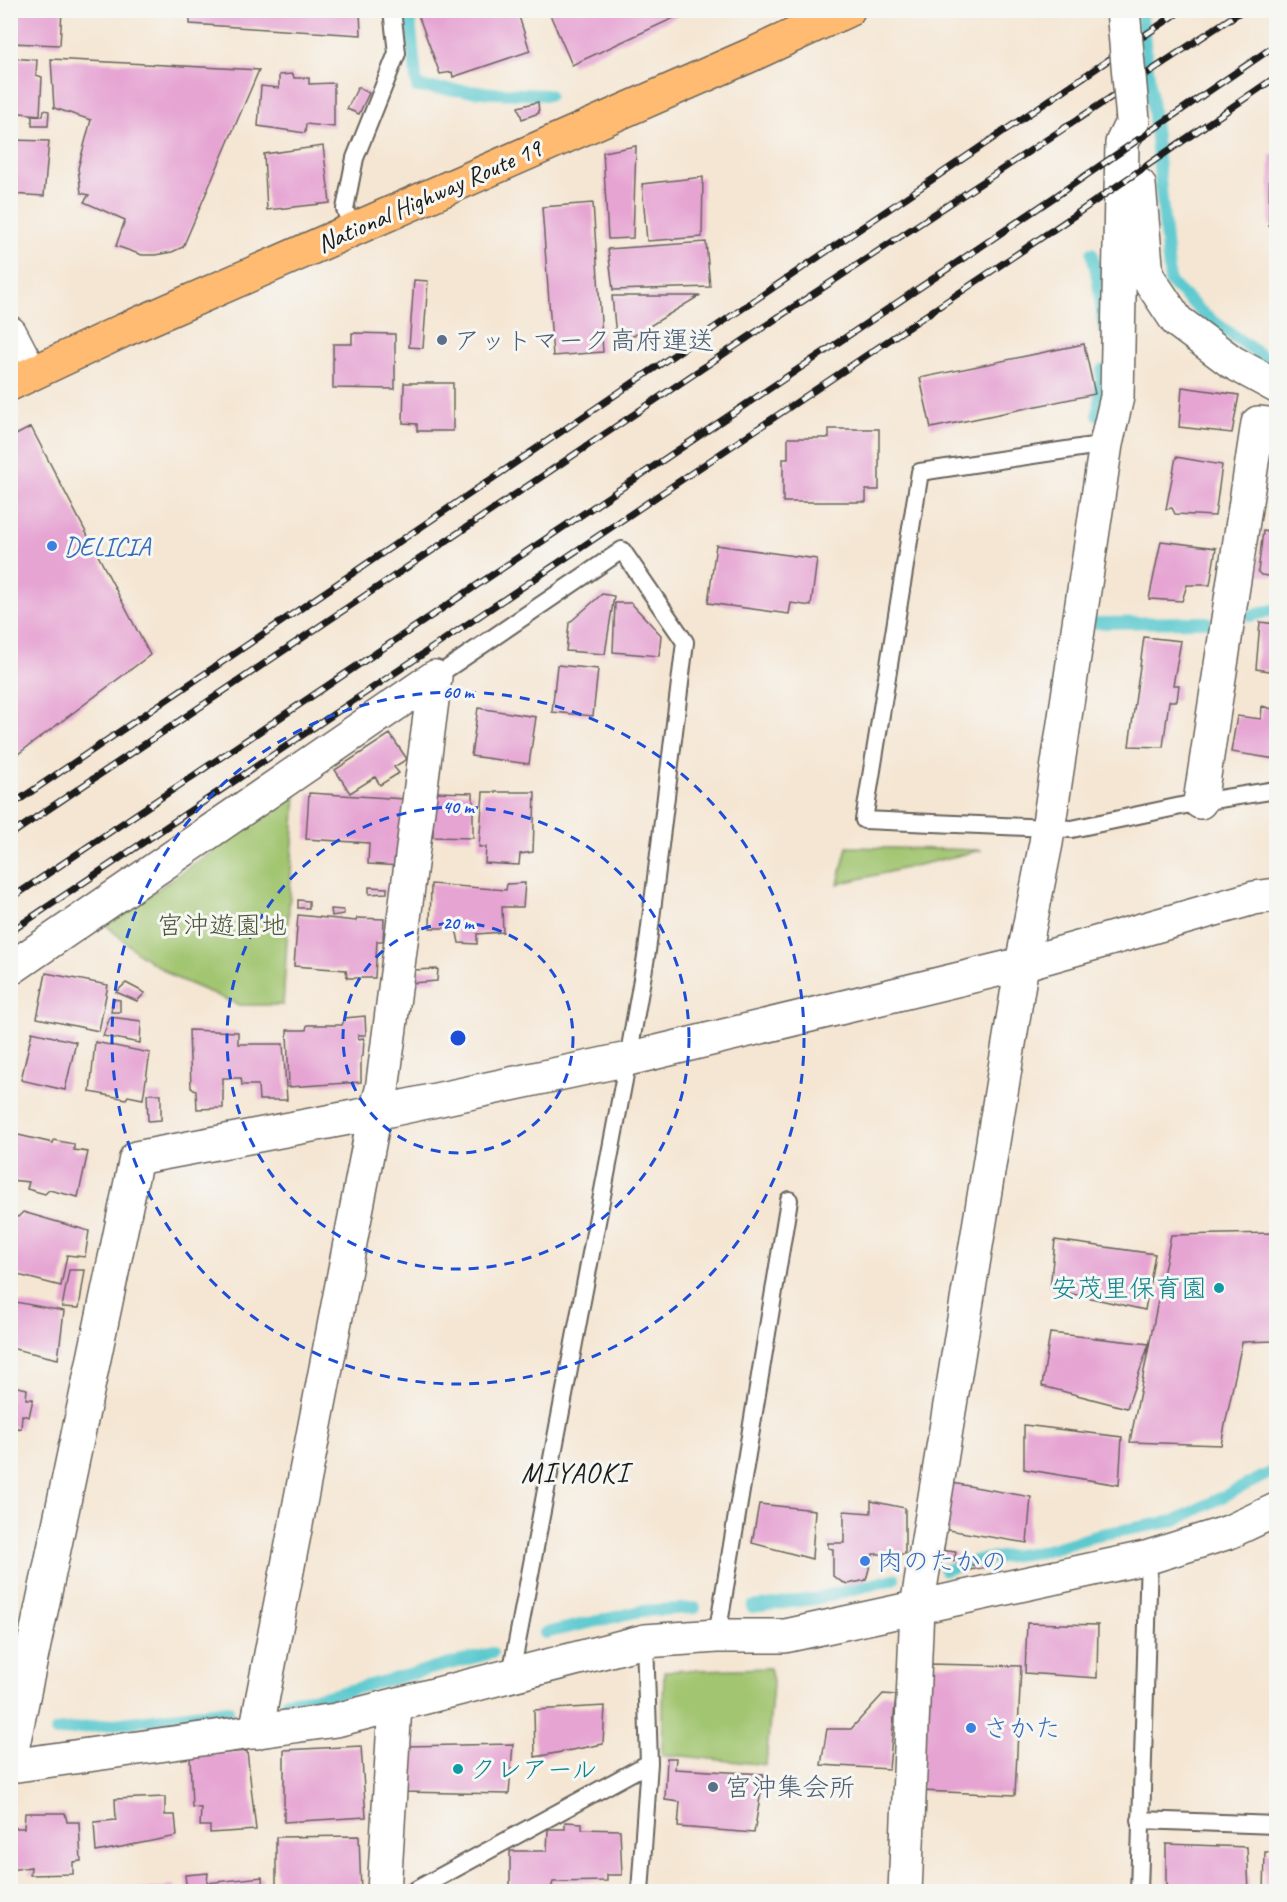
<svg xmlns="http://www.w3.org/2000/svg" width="1287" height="1902" font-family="Caveat,'Klee One',sans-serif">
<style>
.green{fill:#a1c56f;stroke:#5e7046;stroke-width:1.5}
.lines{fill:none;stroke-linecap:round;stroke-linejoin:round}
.stream{stroke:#5cc9cf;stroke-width:12}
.building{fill:#e6a4d3}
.service-casing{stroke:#68635c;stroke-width:20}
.minor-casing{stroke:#68635c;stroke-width:36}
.trunk-casing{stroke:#68635c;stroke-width:36}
.service{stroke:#fff;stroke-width:16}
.minor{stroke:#fff;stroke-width:33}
.trunk{stroke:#ffbb71;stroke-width:33}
.rail-casing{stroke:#1c1c1c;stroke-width:7}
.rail{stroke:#f6f6f2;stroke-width:4.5;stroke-dasharray:14;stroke-linecap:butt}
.minor-bridge-casing{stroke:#68635c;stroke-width:36;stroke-linecap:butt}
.minor-bridge{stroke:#fff;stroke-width:33}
.ring{fill:none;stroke:#1d4ed8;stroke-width:3;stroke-dasharray:10 8}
.service-dot{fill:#5c6f8a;stroke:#f6f6f2;stroke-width:2}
.shop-dot{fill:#3f7fe0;stroke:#f6f6f2;stroke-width:2}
.culture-dot{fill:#0f9aa8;stroke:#f6f6f2;stroke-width:2}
.labels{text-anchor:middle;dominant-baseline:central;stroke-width:6;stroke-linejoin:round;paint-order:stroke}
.street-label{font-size:26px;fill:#1c1c1c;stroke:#f6f6f2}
.service-label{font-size:26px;fill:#4e5e75;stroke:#f6f6f2;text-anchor:start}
.shop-label{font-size:26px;fill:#366cbe;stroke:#f6f6f2;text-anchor:start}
.park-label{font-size:26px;fill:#4b5739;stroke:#f6f6f2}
.culture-label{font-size:26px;fill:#0d838f;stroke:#f6f6f2;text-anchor:end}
.quarter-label{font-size:28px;letter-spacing:1.5px;fill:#1c1c1c;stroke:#f6f6f2}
.centre{fill:#1d4ed8;stroke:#f6f6f2;stroke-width:3}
.ring-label{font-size:18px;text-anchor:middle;font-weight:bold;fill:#1d4ed8;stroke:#f6f6f2;stroke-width:6;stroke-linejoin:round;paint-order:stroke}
</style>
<rect width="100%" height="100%" fill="#f6f6f2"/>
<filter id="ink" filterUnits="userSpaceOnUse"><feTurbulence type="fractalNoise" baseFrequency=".0167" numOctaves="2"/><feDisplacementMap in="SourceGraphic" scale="12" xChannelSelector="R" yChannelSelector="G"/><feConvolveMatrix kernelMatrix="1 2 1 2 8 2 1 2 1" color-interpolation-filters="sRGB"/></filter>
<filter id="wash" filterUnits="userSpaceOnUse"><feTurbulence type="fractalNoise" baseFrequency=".008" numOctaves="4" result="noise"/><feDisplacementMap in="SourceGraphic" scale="24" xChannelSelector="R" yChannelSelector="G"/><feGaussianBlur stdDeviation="1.35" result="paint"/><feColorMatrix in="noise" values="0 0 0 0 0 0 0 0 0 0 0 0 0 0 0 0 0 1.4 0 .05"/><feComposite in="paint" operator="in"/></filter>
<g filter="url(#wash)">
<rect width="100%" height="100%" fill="#f5e6d3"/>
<!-- green -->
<path class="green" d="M296,793L283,1005H239L176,978L139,954L106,925Z
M847,847L982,850L838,884Z
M770,1668L773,1682L766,1765L683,1756H662L664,1671Z"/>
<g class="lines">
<!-- stream -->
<path class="stream" d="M409,10L417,87L494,93L549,95
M1141,10L1154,117L1170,282L1206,316L1276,366
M1092,253L1098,282L1104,329
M1098,415L1102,370
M1251,616L1276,609
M1096,623L1207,622
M945,1570L978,1560L1040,1552L1102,1534L1174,1521L1276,1470
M752,1607L814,1599L894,1579
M545,1633L641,1611L695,1608
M287,1701L327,1696L492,1653
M56,1731L228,1710"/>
</g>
<g id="blocks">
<!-- building -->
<path class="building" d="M10,10H62L60,45L10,43Z
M190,10H360L361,35L190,24Z
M422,10H517L530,51L453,77L452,72L440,74L417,12Z
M548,10H691L572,65Z
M10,58L37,60L36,75L42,77L40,115L10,112Z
M51,59L259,70L183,247L172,252L155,255H142L116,246L125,220L84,202L89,195L81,193L78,168L91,120L54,108Z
M293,74L294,78H309V84L334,83V127L306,124L305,133L258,126L261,86L279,88V75Z
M358,87L369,93L359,114L347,109Z
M538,102L539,113L522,119L518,107Z
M44,110L49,111L48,126H32V116H43Z
M10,140L49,141L44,196L10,194Z
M323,146L330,203L267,210L264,154Z
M636,146L633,238L608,239L603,152Z
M1270,155H1276V225L1269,226Z
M703,177L702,237L647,241L642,184Z
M593,203L603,352L553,356L542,207Z
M706,242L710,287L613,290L608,249Z
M414,280L428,281L423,348L409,347Z
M612,296H699L617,346Z
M352,333L395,334V389L333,388V344H352Z
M1084,344L1095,394L931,428L920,378Z
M404,383H453V431H417V424L403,423Z
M1182,387L1239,395L1232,433L1179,427Z
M31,427L150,655L10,760V438Z
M829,429H879V490H866V502H783V459H788V438H829Z
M1176,457L1222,465L1215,516L1175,514L1172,508L1166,509Z
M1274,462H1276V501L1270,500Z
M1263,531L1276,533V577L1261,575L1258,572Z
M1161,541L1216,548L1210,585H1187L1182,601L1149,599Z
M716,545L817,559L811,606L791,603L789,614L708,603Z
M602,594L614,596L605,654L566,651L569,623Z
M615,603H631L661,635L659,656L613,652Z
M1260,622L1276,624V672L1256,669Z
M1144,637L1181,641L1173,685H1179L1177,701H1169L1163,747L1129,746Z
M557,665L598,669L593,716L552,712Z
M1262,706L1276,710V759L1231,752L1237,716L1261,719Z
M478,708L536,717L529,764L471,756Z
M390,734L407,759L394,767L399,773L380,785L375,777L350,793L335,770Z
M434,792L473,793V838L433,837Z
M483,792H535L533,852L520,854L519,865L485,863L486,847H479Z
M309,793L405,799L401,866L368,864L369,843L306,839Z
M525,883L523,907H502L503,932L477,934V944L459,943L456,928H430L431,884L506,890L507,884Z
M369,887L387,888V893L369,894Z
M298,900L309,901V908H298Z
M331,909L343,910L344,914L332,916Z
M298,915L356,921L357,918L384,919L383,941H377L375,978H347L346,970L294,966Z
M438,969L437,981L413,983L412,970Z
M46,973L108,985L99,1031L37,1018Z
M126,983L145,993L137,1001L116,992Z
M113,999L120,1000V1012H111Z
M365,1016L366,1035H358V1039L364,1038L363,1056L361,1057V1082L289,1087L287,1030H306L307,1025H342L345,1018Z
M110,1017L141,1021L140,1043L103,1036Z
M189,1030L238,1032V1044H283L287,1100H259L258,1085H242L241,1078H223V1108L197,1109L196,1090L191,1088Z
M32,1032L76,1042L65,1090L21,1080Z
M95,1042L150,1053L143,1099L128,1096L126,1099L90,1092Z
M147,1094H161V1120L148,1121Z
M14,1134L53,1143L54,1140L74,1144V1150L88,1152L78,1197L49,1190L45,1194L27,1189L29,1182L10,1180V1148Z
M23,1212L89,1231L85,1257L67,1255L61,1286L10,1273V1215L18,1217Z
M1276,1233V1341L1242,1342L1221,1445L1130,1442L1171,1235Z
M1055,1240L1155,1254L1145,1310L1050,1289Z
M69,1270H85L79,1308L62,1307Z
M10,1301L64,1311L58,1359L10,1348Z
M1050,1333L1149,1344L1127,1408L1042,1386Z
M10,1385L27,1389L26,1399H33L29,1417L22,1415L21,1429L10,1426Z
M1024,1425L1122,1437L1119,1485L1024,1469Z
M952,1483L1031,1497L1027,1543L942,1529Z
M871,1501L905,1508V1554H873L866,1580L848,1584L842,1582L833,1576V1549L828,1548V1543H844V1511L871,1513Z
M759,1504L815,1510L812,1559L752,1543Z
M938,1550L956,1552L954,1561L936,1559Z
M988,1562L989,1567L970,1570L968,1566Z
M1027,1623L1098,1625L1097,1678L1025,1673Z
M927,1664L1021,1666L1015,1795L921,1791Z
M883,1694L896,1695L889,1769L821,1765L827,1729H851Z
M605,1706L603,1744L535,1757L534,1710Z
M513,1744L509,1794L401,1792L406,1746Z
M361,1746L366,1817L284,1822V1750Z
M247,1751L256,1830L210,1833V1826H200L201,1808L192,1807L190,1756Z
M667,1758H676L675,1769L764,1774L754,1833L678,1827L680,1802L665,1800Z
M165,1797V1815H175L177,1836L96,1852L94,1822L116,1820L115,1799Z
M25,1813H65L67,1822H79L81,1861L73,1862V1874L30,1875L31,1867L10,1870V1828H24Z
M565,1822L582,1823V1829L620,1830L622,1875H607V1881L553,1882L551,1889L510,1890V1851H547L548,1829H565Z
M359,1836L361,1892H276V1837Z
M1166,1844L1247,1847L1249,1892H1166Z
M1265,1852H1276V1892H1264Z
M208,1873L207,1883L262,1877L263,1892H187L185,1875Z
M175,1886V1892H137V1890Z"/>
</g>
</g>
<g filter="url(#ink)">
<use href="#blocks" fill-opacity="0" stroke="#68635c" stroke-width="1.5"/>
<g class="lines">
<defs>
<path id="service" d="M352,230L345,209L355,158L397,53L392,10
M1106,444L920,472L864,820L1072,829L1200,802L1276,790
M435,677L622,550L685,642L647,951L628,1059L511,1674
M717,1636L789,1200
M1140,1820L1276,1825
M412,1892L649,1763
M640,1892L649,1763L645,1641
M1139,1892L1149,1557"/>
<path id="minor" d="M1139,185L1147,276L1177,321L1232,362L1276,386
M10,333L31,373
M1200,802L1258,423L1276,425
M10,969L435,677
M256,1732L375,1113L382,1090L435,677
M10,1759L136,1158L375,1113L628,1059L1022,964L1254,898L1276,895
M10,1766L336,1720L645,1641L717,1636H785L1149,1557L1229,1532L1276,1510
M384,1892L395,1705
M905,1892L917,1607L1022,964L1046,843L1106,444L1117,397L1122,143L1133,120"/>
<path id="trunk" d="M10,384L122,331L751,55L848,10"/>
</defs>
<!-- service casing -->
<use href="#service" class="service-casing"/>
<!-- minor casing -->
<use href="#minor" class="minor-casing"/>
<!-- trunk casing -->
<use href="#trunk" class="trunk-casing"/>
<!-- service -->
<use href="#service" class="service"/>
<!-- minor -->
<use href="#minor" class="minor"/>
<!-- trunk -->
<use href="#trunk" class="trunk"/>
<defs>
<path id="rail" d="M10,806L1182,10
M10,835L780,316L1243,10
M10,899L1056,196L1276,45
M10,932L1066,221L1276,77"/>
</defs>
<!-- rail casing -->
<use href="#rail" class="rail-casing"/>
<!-- rail -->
<use href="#rail" class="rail"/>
<defs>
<path id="minor-bridge" d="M1123,10L1133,120"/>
</defs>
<!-- minor-bridge casing -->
<use href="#minor-bridge" class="minor-bridge-casing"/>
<!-- minor-bridge -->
<use href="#minor-bridge" class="minor-bridge"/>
</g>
</g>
<!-- distance rings -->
<g class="ring">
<circle cx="458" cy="1038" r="115"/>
<circle cx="458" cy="1038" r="231"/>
<circle cx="458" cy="1038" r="346"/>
</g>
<!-- markers -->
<g class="service-dot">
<circle cx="442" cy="340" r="6"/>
<circle cx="713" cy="1787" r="6"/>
</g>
<g class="shop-dot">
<circle cx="52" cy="546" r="6"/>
<circle cx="865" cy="1561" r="6"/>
<circle cx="971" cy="1728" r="6"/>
</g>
<g class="culture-dot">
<circle cx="1219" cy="1288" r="6"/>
<circle cx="458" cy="1769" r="6"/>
</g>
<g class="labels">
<!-- street labels -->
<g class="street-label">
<text transform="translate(429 196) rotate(-24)">National Highway Route 19</text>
</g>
<!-- service labels -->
<g class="service-label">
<text x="454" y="340">アットマーク高府運送</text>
<text x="725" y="1787">宮沖集会所</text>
</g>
<!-- shop labels -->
<g class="shop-label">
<text x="64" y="546">DELICIA</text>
<text x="877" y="1561">肉のたかの</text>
<text x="983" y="1728">さかた</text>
</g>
<!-- park labels -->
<g class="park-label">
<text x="222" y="925">宮沖遊園地</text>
</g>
<!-- culture labels -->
<g class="culture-label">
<text x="1207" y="1288">安茂里保育園</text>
<text x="470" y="1769" text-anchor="start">クレアール</text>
</g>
<!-- quarter labels -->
<g class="quarter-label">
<text x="575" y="1472">MIYAOKI</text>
</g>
</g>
<circle cx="458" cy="1038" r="9" class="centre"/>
<g class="ring-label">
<text x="458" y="698">60 m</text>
<text x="458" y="813">40 m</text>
<text x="458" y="929">20 m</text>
</g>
<!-- margin -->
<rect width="1287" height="1902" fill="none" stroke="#f6f6f2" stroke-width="36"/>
</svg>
